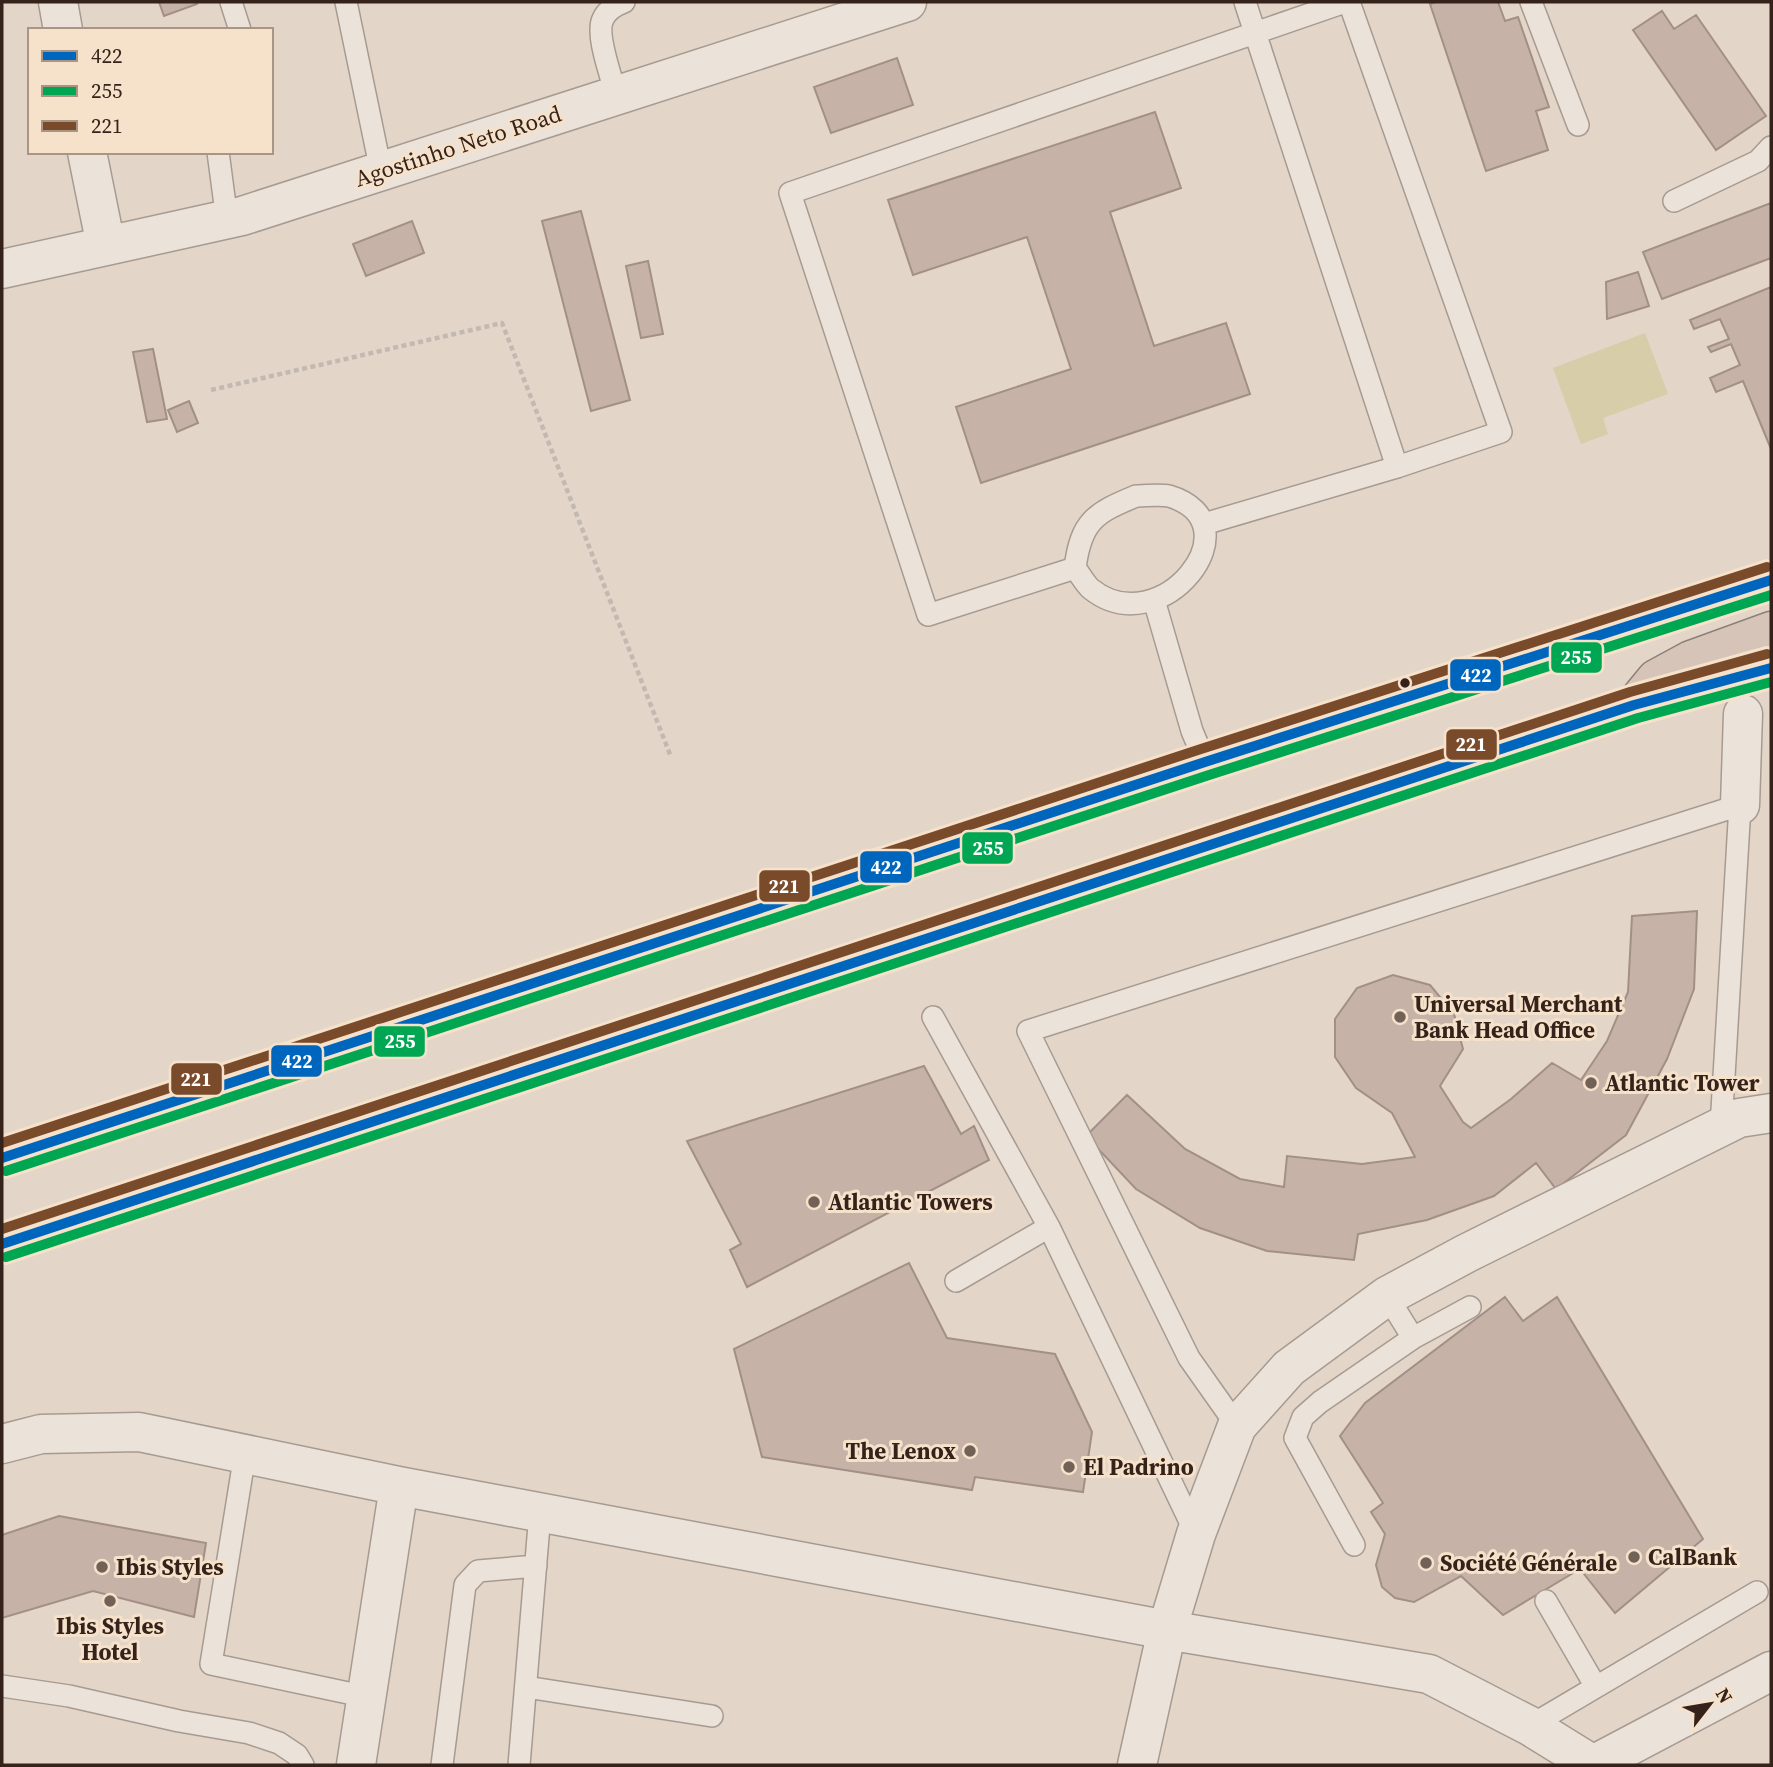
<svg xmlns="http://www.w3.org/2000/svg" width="1773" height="1767" font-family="'Source Serif 4',serif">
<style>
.green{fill:#d7cda9}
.building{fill:#c7b2a8;stroke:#a29087;stroke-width:2}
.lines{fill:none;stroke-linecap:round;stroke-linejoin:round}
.lane-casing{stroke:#a79b91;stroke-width:24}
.street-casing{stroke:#a79b91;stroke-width:41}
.highway-casing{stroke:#8d8078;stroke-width:41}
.path{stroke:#c3b9b1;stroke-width:4.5;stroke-dasharray:5 3.5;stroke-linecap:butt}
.lane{stroke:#ebe2d9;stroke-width:21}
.street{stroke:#ebe2d9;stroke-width:38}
.highway{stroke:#d6c4b8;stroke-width:38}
.bus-1-casing{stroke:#f6e1cb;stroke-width:16}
.bus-2-casing{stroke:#f6e1cb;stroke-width:16}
.bus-3-casing{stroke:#f6e1cb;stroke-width:16}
.bus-1{stroke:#0065bd;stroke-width:10}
.bus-2{stroke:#00a651;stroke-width:10}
.bus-3{stroke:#7a4b2a;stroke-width:10}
.bus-dot{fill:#35221a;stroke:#f6e1cb;stroke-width:2.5}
.poi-dot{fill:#726157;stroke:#f6e1cb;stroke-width:2.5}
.labels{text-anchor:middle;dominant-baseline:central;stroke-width:6;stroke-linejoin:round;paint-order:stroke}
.street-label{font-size:23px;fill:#35221a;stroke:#f6e1cb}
.poi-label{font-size:23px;font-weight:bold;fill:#35221a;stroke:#f6e1cb;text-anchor:start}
.line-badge{stroke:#f6e1cb;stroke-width:2.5}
.badge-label{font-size:19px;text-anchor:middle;font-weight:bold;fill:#fff}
</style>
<rect width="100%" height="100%" fill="#e3d5c7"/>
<!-- green -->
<path class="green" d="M1645,333L1668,394L1603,418L1608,434L1581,444L1553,368Z"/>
<!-- building -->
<path class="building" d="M159,2H196L197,4L164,16Z
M1436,2H1498L1505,21L1518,17L1549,107L1536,111L1548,150L1486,171L1430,4Z
M1662,11L1674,29L1696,15L1766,116L1716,150L1633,30Z
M897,58L913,105L831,133L814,87Z
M1155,112L1181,188L1110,212L1154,346L1226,323L1250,394L981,483L956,407L1071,369L1027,237L913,275L888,200Z
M1771,203V258L1662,299L1643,252Z
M581,211L630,400L591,411L542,221Z
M412,221L424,253L366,276L353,244Z
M648,261L663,334L641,338L626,266Z
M1638,272L1649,306L1607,319L1606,282Z
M1771,287V449L1743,381L1716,392L1710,378L1740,365L1731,344L1711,352L1708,347L1729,339L1720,319L1694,329L1690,320Z
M153,349L167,419L147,422L133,352Z
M189,401L198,423L177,432L168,410Z
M1697,911L1694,989L1667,1059L1626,1135L1556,1189L1536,1163L1494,1196L1427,1220L1358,1234L1354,1260L1267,1251L1200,1228L1136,1189L1086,1136L1127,1095L1185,1149L1240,1179L1284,1187L1287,1156L1362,1164L1415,1157L1392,1113L1356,1088L1335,1057V1019L1357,988L1393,975L1430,985L1454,1014L1463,1049L1440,1086L1463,1122L1471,1128L1511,1099L1552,1063L1581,1080L1607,1041L1628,992L1632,916Z
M924,1066L961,1134L974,1126L989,1160L747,1287L730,1250L741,1244L687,1141Z
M909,1263L947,1338L1055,1354L1092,1432L1083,1492L975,1477L972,1490L762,1457L734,1349Z
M1505,1297L1523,1321L1557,1297L1703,1539L1615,1613L1580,1569L1503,1615L1461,1576L1414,1602L1395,1598L1382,1587L1376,1565L1385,1534L1371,1512L1383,1503L1340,1436L1365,1403Z
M59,1516L206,1543L194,1617L93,1591L2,1618V1535Z"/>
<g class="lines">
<defs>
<path id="lane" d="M231,2L240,30
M346,2L381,171
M1245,2L1397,467
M1531,2L1578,125
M616,95C612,78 595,34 603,19C607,10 616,5 624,2
M218,152L227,220
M1674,201L1758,161L1771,147
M1136,496C1146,496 1159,494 1169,496C1259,523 1161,645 1091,589C1085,584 1080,574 1075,568C1081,521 1095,513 1136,496Z
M1204,524L1397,467L1501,432L1349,2
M1075,568L928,615L790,193L1345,2
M1154,600L1192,731L1205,762
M933,1017L1049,1227L1196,1534
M956,1281L1049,1227
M1387,1296L1413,1338
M1237,1426L1189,1358L1028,1031L1740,805L1721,1127
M245,1454L211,1664L367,1697
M1354,1545L1295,1438L1303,1417L1320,1402L1413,1338L1470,1307
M1546,1601L1596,1687
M2,1686L69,1696L179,1721L249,1733L279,1743L297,1755L303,1765
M526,1687L712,1716
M1530,1726L1757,1592
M442,1765L465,1585L478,1571L536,1566
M519,1765L540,1513"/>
<path id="street" d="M58,2L63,30
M87,152L106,246
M2,269L242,216L907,2
M1740,805L1743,714
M2,1444L41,1434L139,1432L399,1486L1167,1630L1429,1674L1530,1726L1593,1765
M356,1765L399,1486
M1137,1765L1167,1630L1196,1534L1237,1426L1289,1368L1387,1296L1467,1253L1739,1118L1771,1113
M1593,1765L1771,1671"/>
<path id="highway" d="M1642,696L1656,679L1691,660L1771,631
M2,1158L1205,762L1771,580
M2,1244L1634,705L1771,668"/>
</defs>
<!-- lane casing -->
<use href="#lane" class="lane-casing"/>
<!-- street casing -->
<use href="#street" class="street-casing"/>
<!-- highway casing -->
<use href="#highway" class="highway-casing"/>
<!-- path -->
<path class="path" d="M211,390L502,323L671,757"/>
<!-- lane -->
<use href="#lane" class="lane"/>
<!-- street -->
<use href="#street" class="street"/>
<!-- highway -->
<use href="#highway" class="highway"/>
<defs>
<path id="bus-1" d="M2,1158L1205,762L1771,580
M2,1244L1634,705L1771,668"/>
<path id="bus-2" d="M6,1171L1209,775L1771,595
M6,1257L1638,718L1771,682"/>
<path id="bus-3" d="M2,1143L1201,749L1767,567
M2,1229L1630,692L1767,654"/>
</defs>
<!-- bus-1 casing -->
<use href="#bus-1" class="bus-1-casing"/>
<!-- bus-2 casing -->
<use href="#bus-2" class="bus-2-casing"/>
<!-- bus-3 casing -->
<use href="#bus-3" class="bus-3-casing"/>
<!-- bus-1 -->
<use href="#bus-1" class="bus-1"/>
<!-- bus-2 -->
<use href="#bus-2" class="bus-2"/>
<!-- bus-3 -->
<use href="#bus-3" class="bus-3"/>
</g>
<!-- markers -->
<circle class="bus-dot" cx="1405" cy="683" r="6"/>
<g class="poi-dot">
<circle cx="1400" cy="1017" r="7"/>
<circle cx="1591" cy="1083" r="7"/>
<circle cx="814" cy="1202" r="7"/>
<circle cx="970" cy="1451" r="7"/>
<circle cx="1069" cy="1467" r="7"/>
<circle cx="1634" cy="1557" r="7"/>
<circle cx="1426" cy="1563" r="7"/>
<circle cx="102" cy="1567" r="7"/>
<circle cx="110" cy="1601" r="7"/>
</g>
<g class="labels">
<!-- street labels -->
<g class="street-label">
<text transform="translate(458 146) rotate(-18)">Agostinho Neto Road</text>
</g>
<!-- poi labels -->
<g class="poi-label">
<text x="1414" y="1004">Universal Merchant<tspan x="1414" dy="26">Bank Head Office</tspan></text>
<text x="1605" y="1083">Atlantic Tower</text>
<text x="828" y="1202">Atlantic Towers</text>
<text x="956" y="1451" text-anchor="end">The Lenox</text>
<text x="1083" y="1467">El Padrino</text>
<text x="1648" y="1557">CalBank</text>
<text x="1440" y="1563">Société Générale</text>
<text x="116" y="1567">Ibis Styles</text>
<text x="110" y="1626" text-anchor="middle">Ibis Styles<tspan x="110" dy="26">Hotel</tspan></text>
</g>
</g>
<g class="line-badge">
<rect x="1550" y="641" width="53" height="33" rx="7" fill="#00a651"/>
<rect x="1449" y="658" width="53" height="34" rx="7" fill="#0065bd"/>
<rect x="1445" y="728" width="53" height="33" rx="7" fill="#7a4b2a"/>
<rect x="961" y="831" width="53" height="34" rx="7" fill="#00a651"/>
<rect x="859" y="850" width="54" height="34" rx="7" fill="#0065bd"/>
<rect x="758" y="869" width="53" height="34" rx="7" fill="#7a4b2a"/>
<rect x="373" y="1025" width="53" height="33" rx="7" fill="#00a651"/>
<rect x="270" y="1044" width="53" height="34" rx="7" fill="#0065bd"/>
<rect x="170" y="1062" width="53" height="34" rx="7" fill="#7a4b2a"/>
</g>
<g class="badge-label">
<text x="1576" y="664">255</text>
<text x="1476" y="682">422</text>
<text x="1471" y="751">221</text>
<text x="988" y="855">255</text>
<text x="886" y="874">422</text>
<text x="784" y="893">221</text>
<text x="400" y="1048">255</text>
<text x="297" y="1068">422</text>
<text x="196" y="1086">221</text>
</g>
<!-- border -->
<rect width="1773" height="1767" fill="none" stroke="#35221a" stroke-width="7"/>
<!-- legend -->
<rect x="28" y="28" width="245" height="126" fill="#f6e1cb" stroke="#a99584" stroke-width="2"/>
<rect x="42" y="51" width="35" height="10" fill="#0065bd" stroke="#a99584" stroke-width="2"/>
<text x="91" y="63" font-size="21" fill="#35221a">422</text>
<rect x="42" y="86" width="35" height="10" fill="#00a651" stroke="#a99584" stroke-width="2"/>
<text x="91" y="98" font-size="21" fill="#35221a">255</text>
<rect x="42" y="121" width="35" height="10" fill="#7a4b2a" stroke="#a99584" stroke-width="2"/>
<text x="91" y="133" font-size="21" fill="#35221a">221</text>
<!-- north arrow -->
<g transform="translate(1710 1704) rotate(59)" stroke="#f6e1cb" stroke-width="5" paint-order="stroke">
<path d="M0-5L12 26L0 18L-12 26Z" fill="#35221a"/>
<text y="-10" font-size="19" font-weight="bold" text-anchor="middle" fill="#35221a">N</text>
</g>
</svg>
